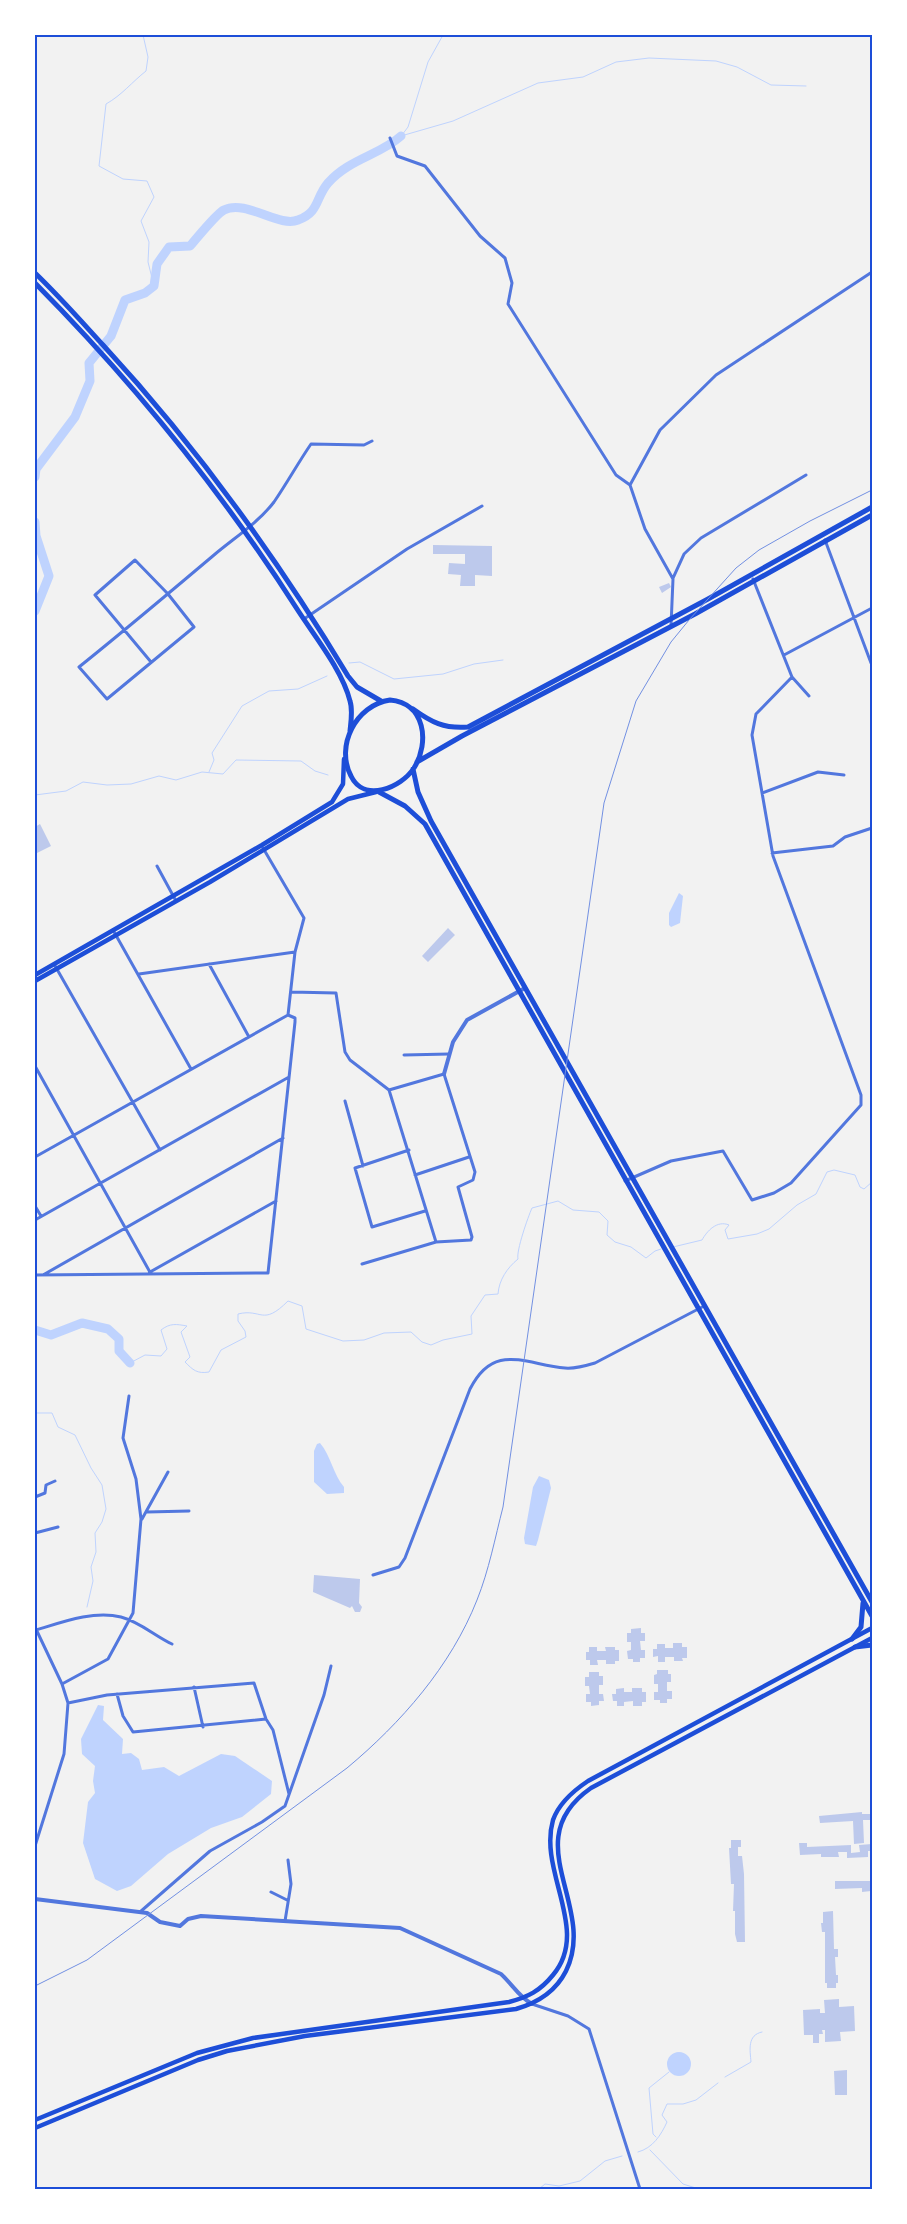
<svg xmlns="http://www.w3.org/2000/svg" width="907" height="2224" font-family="'Crimson Pro',serif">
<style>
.water{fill:#bfd3fe}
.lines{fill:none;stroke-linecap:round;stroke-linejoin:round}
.stream{stroke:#bfd3fe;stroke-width:1}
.river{stroke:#bfd3fe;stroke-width:9}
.building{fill:#bdc9ec}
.minor{stroke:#5277de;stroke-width:3}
.tertiary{stroke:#5277de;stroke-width:4}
.primary{stroke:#1d4ed8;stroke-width:4.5}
.trunk{stroke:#1d4ed8;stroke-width:5}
.rail{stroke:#7290e2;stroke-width:1}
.neatline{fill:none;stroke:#1d4ed8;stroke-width:2}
</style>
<rect width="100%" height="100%" fill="#f2f2f2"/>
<!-- water -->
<path class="water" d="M679,893L683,896L680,923L671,927L669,925V913Z
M320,1443C331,1456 333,1474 344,1487V1493L327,1494L314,1482V1451L317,1444Z
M539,1476L549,1480L551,1488L538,1540L536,1546L525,1544L524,1538L533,1487Z
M98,1705L104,1706L103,1720L123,1739L122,1754L131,1753L139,1759L142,1770L164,1767L179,1776L221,1754L235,1756L272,1781L271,1794L242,1817L211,1828L168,1854L131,1886L117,1891L95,1879L83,1843L88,1802L95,1793L93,1781L95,1766L82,1754L81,1739Z
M667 2064a12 12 0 1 1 24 0a12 12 0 1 1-24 0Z"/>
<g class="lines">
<!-- stream -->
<path class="stream" d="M143,35L148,57L146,71C132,82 122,95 106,104L99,166L123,179L147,181L154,197L141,221L149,242L148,262L154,286
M402,135L408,127L428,62L443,35
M401,136L453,121L538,83L583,77L616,62L649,58L716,61L737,67L771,85L806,86
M349,663L360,662L394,679L443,674L474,664L503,660
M209,772L214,760L212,753L242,706L269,691L298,689L327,676
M35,795L66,791L83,782L107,785L131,784L159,776L176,780L202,772L223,774L236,760L301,761L315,771L328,775
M673,1247L702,1240C707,1231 717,1220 729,1225L725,1230L728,1239L757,1234L769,1229L797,1205L816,1194L827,1172L834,1170L855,1175L860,1187L864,1189L872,1182
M130,1363L145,1355L161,1356L167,1349L161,1330C170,1323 176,1324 187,1326L181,1332L190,1357L185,1362C193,1370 197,1374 209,1372L221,1350L246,1337L245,1331L238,1321V1314C262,1308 262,1327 288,1301L302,1306L306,1329L343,1341L364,1340L384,1333L411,1332L422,1342L431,1345L443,1340L472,1334L471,1316L485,1295L498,1294C499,1280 507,1268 518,1259C516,1251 528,1217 532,1208L558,1201L573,1210L599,1212L608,1221L607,1235L615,1242L631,1247L646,1258L655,1251L661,1249
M35,1413H52L58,1427L75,1435L91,1468L102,1485L106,1509L102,1522L95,1533L96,1552L91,1567L93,1581L87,1607
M725,2077L751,2062C750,2050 747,2035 762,2032
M656,2137L653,2134L649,2088L669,2072
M650,2150L683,2184L699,2189
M638,2152C653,2148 661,2135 667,2122L662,2115L667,2104H683L696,2100L718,2083
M539,2189L545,2184L559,2186L580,2181L605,2161L622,2156"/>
<!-- river -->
<path class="river" d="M35,477L36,469L75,417L90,381L89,363L111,336L125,300L145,293L154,286L157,264L169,247L190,246C197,238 217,213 224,210C246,199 279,228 298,220C320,212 315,198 328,183C349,159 380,155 401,136
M35,522L36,536L49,576L35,611
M35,1330L51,1335L82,1323L108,1329L119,1339V1351L130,1363"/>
</g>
<!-- building -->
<path class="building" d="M433,545L492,546V576L475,575V586H460L461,575L448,574L449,563L465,564V554H433Z
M669,583L671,587L662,593L659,587Z
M40,824L51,846L35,854V827Z
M448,928L455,935L428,962L422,956Z
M314,1575L360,1579L359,1603L362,1607L360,1612H355L352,1606L350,1608L313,1592Z
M641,1628V1633H645V1641H640L641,1650H645V1658H640V1662H633V1659H628L627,1651L631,1650V1642H627V1633H631V1629Z
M673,1643H682V1647H687V1658H682L683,1661H674V1657H665V1662H658V1656L653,1657V1649H657V1644H665V1648H673Z
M589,1647H597V1651H606L605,1647H615V1650H619V1661H615V1664H606V1660H597L598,1665H590V1660H586V1652H589Z
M657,1670H668V1674H671V1682H667V1691H672V1699H667V1703H660V1700H654V1692H658V1684H654V1675L657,1674Z
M589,1672H599V1676H603V1685H599V1694H603L604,1701H599V1705L591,1706V1702H586V1694H590L589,1686H585V1677H589Z
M624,1688V1692H632V1688H642V1692H646V1702H642V1706H633V1701L624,1702V1706H617V1701H613L612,1694H616V1689Z
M862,1812V1814H872V1820H863L864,1843L854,1844L853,1821L820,1823L819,1816Z
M731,1840H741V1847H738V1856H742L744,1874L745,1942H737L735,1934V1911H733L734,1884H731L729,1848H731Z
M799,1843H807V1847L851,1845V1853L860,1852L859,1845L872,1844V1851H868V1857L847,1858V1852H838L839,1857H821V1854L800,1855Z
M835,1881H872V1887L871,1891L862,1892V1888L835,1889Z
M833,1911L834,1949H838V1957H835L836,1975H838V1983H836V1988H827V1983H825V1932H822L821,1923H823V1912Z
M839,1999V2007L854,2006L855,2031L840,2032L841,2041L825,2042V2030H822L823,2034H819V2043H813V2035H804L803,2010L820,2009V2013H825L824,2000Z
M847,2070V2095H835L834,2071Z"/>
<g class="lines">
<!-- minor -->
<path class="minor" d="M390,138L397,156L425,166L480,236L505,258L512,283L508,304L616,475L630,485
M825,540L871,663
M673,578L684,554L701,538L806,475
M753,579L792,677L809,696
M304,619L407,549L482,506
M671,626L673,579L645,529L630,485L660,430L716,375L872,272
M784,655L872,608
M151,662L95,595L135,560L168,594L194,627L107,699L79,667C124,631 169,593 214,555C234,538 258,523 274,502C287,483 298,463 311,444L364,445L372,441
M762,793L818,772L844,775
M263,848L304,918L295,952L288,1015
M772,853L833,846L845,837L872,828
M157,866L176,901
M113,930L191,1069
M54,964L160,1150
M209,964L249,1037
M139,974L295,952
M291,992L336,993L345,1052L350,1060L389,1090
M404,1055L449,1054
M35,1066L151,1274
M389,1090L436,1242
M345,1101L363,1166
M409,1150L355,1168L372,1227L425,1211
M35,1157L288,1015
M415,1175L469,1157
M625,1181L671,1161L723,1151L752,1200L774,1193L791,1183L861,1105V1095L773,856L752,735L756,714L792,677
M35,1206L41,1216
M35,1220L289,1077
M362,1264L436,1242L471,1240L472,1237L458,1187L473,1180L475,1172L444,1074L389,1090
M150,1272L276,1201
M35,1275L268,1273L295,1022V1018L288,1015
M43,1275L283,1138
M35,1497L45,1493L46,1485L55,1481
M147,1512L189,1511
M142,1519L168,1472
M35,1533L58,1527
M373,1575L399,1567L405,1558L470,1389C494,1342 524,1364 565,1368C575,1369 585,1366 595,1363L704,1306
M35,1627L62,1684L68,1703L64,1754L35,1846
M36,1630C62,1622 94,1610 121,1617C140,1622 155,1636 172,1644
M62,1684L108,1659L133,1613L141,1519L136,1479L123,1438L129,1396
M194,1687L203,1727
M117,1694L123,1716L133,1732L266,1719
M68,1703L107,1695L254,1683L266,1719L273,1730L289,1794
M271,1892L287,1900
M140,1912L210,1851L262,1822L285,1806L324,1695L331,1666
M285,1921L291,1884L288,1860
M532,2004L568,2016L589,2029L640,2189"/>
<!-- tertiary -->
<path class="tertiary" d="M444,1074L453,1042L467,1020L525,988
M35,1899L147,1913L160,1922L180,1926L188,1919L201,1916L400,1928L501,1974C512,1984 519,1997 532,2004"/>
<!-- primary -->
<path class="primary" d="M35,975L262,845L332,802L343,784L344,759
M35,981L210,882L348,799L376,792
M35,2120L197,2053L253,2038L509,2002C528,1997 540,1991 553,1975C591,1930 538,1872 553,1820C559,1803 573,1791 588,1781L872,1628
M35,2128L198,2060L227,2051L305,2036L516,2009C537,2003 556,1991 566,1971C598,1906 515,1841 591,1788L872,1638"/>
<!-- trunk -->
<path class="trunk" d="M35,273C59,296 81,321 103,345C197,447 277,558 348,676L357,687L381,701
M35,283C134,383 223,493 299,612C316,638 343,672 350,701C353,710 351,721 350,731
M390,700C425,703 430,742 414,768C401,788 364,803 351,776C335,746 356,705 390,700Z
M413,709C431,722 444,729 468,727L708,599L872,507
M417,762L462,736L695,614L872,515
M413,769L418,792L431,821L872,1602
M379,792L405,806L425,824L872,1616
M852,1639L861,1627L863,1603
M855,1647L872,1645"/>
<!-- rail -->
<path class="rail" d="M35,1986L87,1960L347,1768C401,1723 451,1666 477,1600C489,1570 495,1538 503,1507L604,803L636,701L671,642L689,620L736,568L759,550L810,521L872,490"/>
</g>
<!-- border -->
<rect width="907" height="2224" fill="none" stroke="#ffffff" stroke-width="72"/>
<rect x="36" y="36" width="835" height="2152" class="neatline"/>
</svg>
